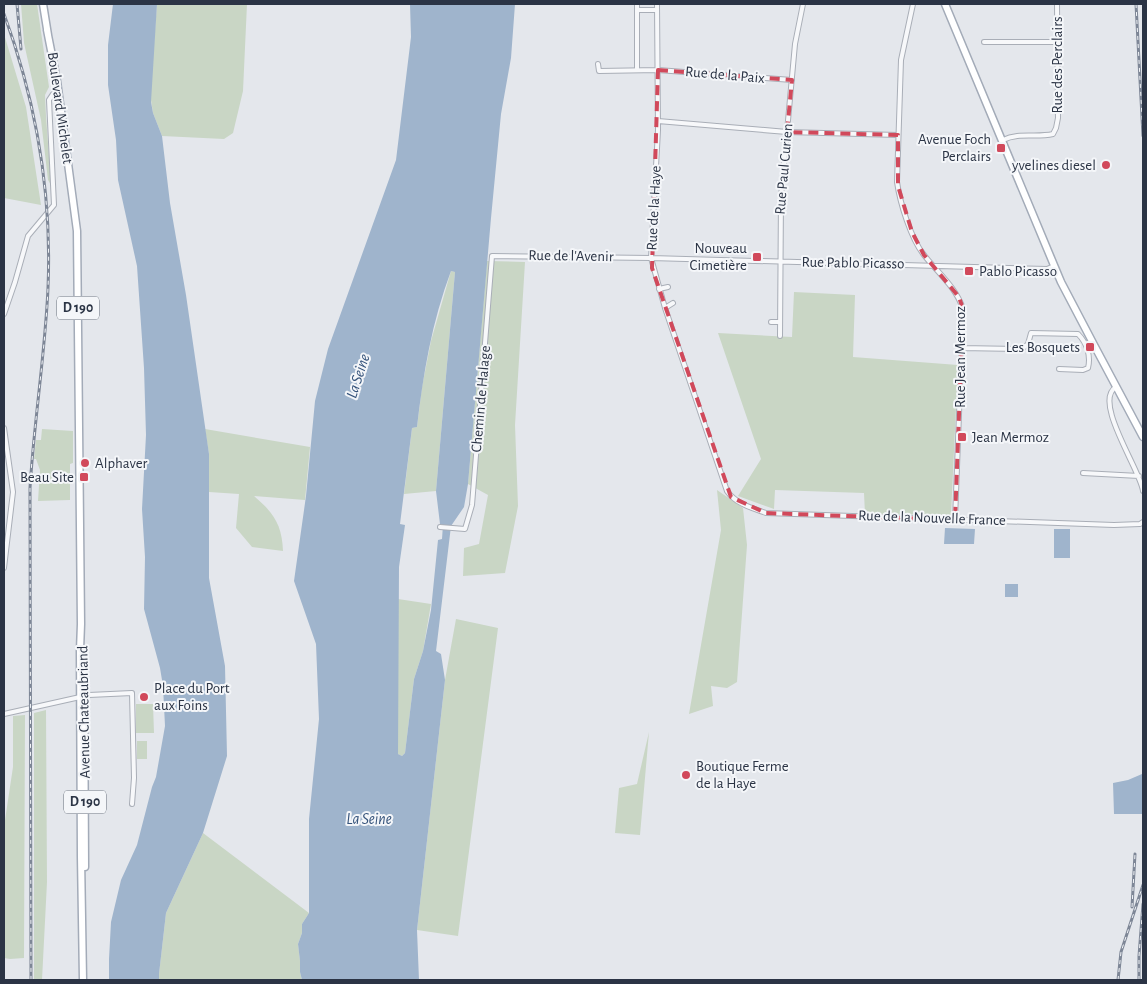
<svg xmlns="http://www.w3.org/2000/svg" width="1147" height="984" font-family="'Alegreya Sans',sans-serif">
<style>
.green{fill:#c9d6c5}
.water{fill:#9fb4cc;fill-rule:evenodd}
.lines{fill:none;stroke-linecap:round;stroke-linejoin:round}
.street-casing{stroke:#a9aeb7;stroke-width:6}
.primary-casing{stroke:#a3abb8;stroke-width:9}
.street{stroke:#f7f8fa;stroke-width:4}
.primary{stroke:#fff;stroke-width:6}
.rail-casing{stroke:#7d8696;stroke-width:3}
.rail{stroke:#f4f6f9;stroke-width:1;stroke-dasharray:4;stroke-linecap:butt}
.marked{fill:none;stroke:#d1495b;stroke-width:4;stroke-dasharray:10 6;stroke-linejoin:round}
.poi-dot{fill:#d1495b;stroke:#f4f6f9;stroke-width:2}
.labels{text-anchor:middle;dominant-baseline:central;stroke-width:4;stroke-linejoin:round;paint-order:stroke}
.shield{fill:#f4f6f9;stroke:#676e7b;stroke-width:1}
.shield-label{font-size:14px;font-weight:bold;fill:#2b3445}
.street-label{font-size:15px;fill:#2b3445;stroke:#f4f6f9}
.poi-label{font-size:15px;fill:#2b3445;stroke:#f4f6f9;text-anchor:end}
.water-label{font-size:16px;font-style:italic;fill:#34527a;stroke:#f4f6f9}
</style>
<rect width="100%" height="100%" fill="#e4e7ec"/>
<!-- green -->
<path class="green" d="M21,4H37L49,87L45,95L46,116L51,185L48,180L41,120L24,43Z
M157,4H247L243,91L233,133L224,139L162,136L153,113L150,94Z
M4,34L26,107L41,205L4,198Z
M487,261L525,262L515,425L518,506L505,573L463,576L464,548L479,544L488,495L468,484Z
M451,271L455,272L436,491L404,494L412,428L417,427L422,387L431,341Z
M794,292L855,295L853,357L958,365L951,515L865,514L864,493L775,490L774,509L738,496L761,459L718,333L792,337Z
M42,429L73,431V463L70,464V500L38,501L40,470L36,459H34L36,440H41Z
M205,429L310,447L305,500L254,496C274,513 282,525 283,551L252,547L236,528L239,494L209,492V454Z
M717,490L743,508L747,545L737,682L727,688L711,686L713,706L689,714L721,530Z
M398,599L431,604L423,651L414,679L405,753L402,756L398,754Z
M456,619L498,628L458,936L417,930L445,680Z
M136,704H153L154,733H136Z
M46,710L47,882L42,980H34V713Z
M25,715L24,958L10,959L4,958V856L5,848H4V840L5,845V820L13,767V716Z
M649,732L640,835L615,833L619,788L637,784Z
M137,741H147V759H137Z
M203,833L309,913L302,924V933L298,944L300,961V972L302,980H159V974L166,913Z"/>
<!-- water -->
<path class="water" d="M113,4H157L151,102L153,113L162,136L170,203L186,295L209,454V578L225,666L227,756L203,833L166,913L159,974V980H109V959L111,922L121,880L137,845L152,787L156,777L165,726L163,686L160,668L144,609L145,557L142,509L146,435L144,368L137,266L118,180L116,140L108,85V45Z
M410,4H515L511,58L501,114L491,218L468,484L464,507L451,526L436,651L441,654L445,680L417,930L419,980H302L300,972V961L298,944L302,933V924L309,913V819L319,719L316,644L294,581L306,496L315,401L328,349L396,160L411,37ZM451,271L455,272L436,491L440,524L443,525L442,539L438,540L431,610L423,651L414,679L405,753L402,756L398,754L399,567L405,525L400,524L412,428L417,427C423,375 432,321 451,271Z
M945,528L975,529L974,544H944Z
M1054,529H1070V558H1054Z
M1005,584H1018V597H1005Z
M1142,774L1143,814H1114L1113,783L1128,780Z"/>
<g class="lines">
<defs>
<path id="street" d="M637,4V70
M657,4L658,130L651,258L665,308L727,491C736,504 752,508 766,513L1114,525L1140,524L1143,522
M913,4L901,60L897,182C900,203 911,239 924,255C938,273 956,287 963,309L955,520
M637,10H657
M984,42H1057
M598,64L599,71L658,70L792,80
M658,121L787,132L898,135
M1003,140C1019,132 1036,138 1053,134L1056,128L1058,118L1057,4
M659,289L668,287
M665,308L673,303
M4,314L15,282L28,236L54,205L49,100L53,94L58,93
M771,322H780
M780,336L781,197L795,44L803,4
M961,348L1022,349L1028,344L1031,333L1078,334C1087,343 1091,356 1088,368L1083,370L1059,369
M1116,387C1092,401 1141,471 1143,491
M4,428L13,492L4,568
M1083,473L1139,476
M440,527L465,529L472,505L492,256L651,258L1047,269L1054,266
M4,714L89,695L132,693L134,778L132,804"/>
<path id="primary" d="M43,4L48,35
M945,4L1061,282L1094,345L1143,437
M47,30L57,81L77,231L81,624L80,650L81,857L83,980
M84,677L85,867"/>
</defs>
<!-- street casing -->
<use href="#street" class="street-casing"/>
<!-- primary casing -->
<use href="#primary" class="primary-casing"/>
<!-- street -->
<use href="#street" class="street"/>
<!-- primary -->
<use href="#primary" class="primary"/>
<defs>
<path id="rail" d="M17,4L21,49
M1136,4L1143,136
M4,14C36,101 52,195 48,288C45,355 34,421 30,488L31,980
M1132,907L1135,854
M1118,980L1121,952L1143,885
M1139,980V956L1143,904"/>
</defs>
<!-- rail casing -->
<use href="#rail" class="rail-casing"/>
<!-- rail -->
<use href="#rail" class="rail"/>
</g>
<!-- marked area -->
<path class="marked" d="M658,70L792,80L787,132L898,135V186L912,232L924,255L959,297L963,309L955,520L766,513L731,497L652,268Z"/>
<!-- markers -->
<g class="poi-dot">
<rect x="996" y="143" width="10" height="10" rx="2.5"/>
<circle cx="1106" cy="165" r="5"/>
<rect x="752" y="252" width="10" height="10" rx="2.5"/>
<rect x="964" y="266" width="10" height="10" rx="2.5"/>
<rect x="1085" y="342" width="10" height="10" rx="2.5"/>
<rect x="957" y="432" width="10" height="10" rx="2.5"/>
<circle cx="85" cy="463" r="5"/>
<rect x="79" y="472" width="10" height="10" rx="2.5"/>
<circle cx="144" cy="697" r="5"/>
<circle cx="686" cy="775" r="5"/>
</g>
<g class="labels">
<!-- shield labels -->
<g class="shield">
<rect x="57" y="296.5" width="42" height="23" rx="4"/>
<rect x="64" y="790.5" width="42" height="23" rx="4"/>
</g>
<g class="shield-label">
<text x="78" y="308">D 190</text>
<text x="85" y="802">D 190</text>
</g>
<!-- street labels -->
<g class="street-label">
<text transform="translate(1057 65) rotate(-90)">Rue des Perclairs</text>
<text transform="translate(725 75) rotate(5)">Rue de la Paix</text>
<text transform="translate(60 108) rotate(82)">Boulevard Michelet</text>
<text transform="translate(784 169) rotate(-85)">Rue Paul Curien</text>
<text transform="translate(654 208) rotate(-87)">Rue de la Haye</text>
<text transform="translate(571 256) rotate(1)">Rue de l'Avenir</text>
<text transform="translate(853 263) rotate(1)">Rue Pablo Picasso</text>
<text transform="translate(960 357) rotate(-90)">Rue Jean Mermoz</text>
<text transform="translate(481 399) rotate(-85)">Chemin de Halage</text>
<text transform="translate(932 518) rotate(2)">Rue de la Nouvelle France</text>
<text transform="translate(84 712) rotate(-91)">Avenue Chateaubriand</text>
</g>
<!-- poi labels -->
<g class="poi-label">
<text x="991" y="139">Avenue Foch<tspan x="991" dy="17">Perclairs</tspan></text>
<text x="1096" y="165">yvelines diesel</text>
<text x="747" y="248">Nouveau<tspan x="747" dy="17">Cimetière</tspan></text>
<text x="979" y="271" text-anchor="start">Pablo Picasso</text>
<text x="1080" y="347">Les Bosquets</text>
<text x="972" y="437" text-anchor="start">Jean Mermoz</text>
<text x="95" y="463" text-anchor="start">Alphaver</text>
<text x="74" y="477">Beau Site</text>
<text x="154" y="688" text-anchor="start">Place du Port<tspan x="154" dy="17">aux Foins</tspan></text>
<text x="696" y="766" text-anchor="start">Boutique Ferme<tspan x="696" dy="17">de la Haye</tspan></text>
</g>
<!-- water labels -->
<g class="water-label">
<text transform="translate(358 376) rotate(-72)">La Seine</text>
<text x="369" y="819">La Seine</text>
</g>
</g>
<!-- border -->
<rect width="1147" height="984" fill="none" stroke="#2b3445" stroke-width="10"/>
</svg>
